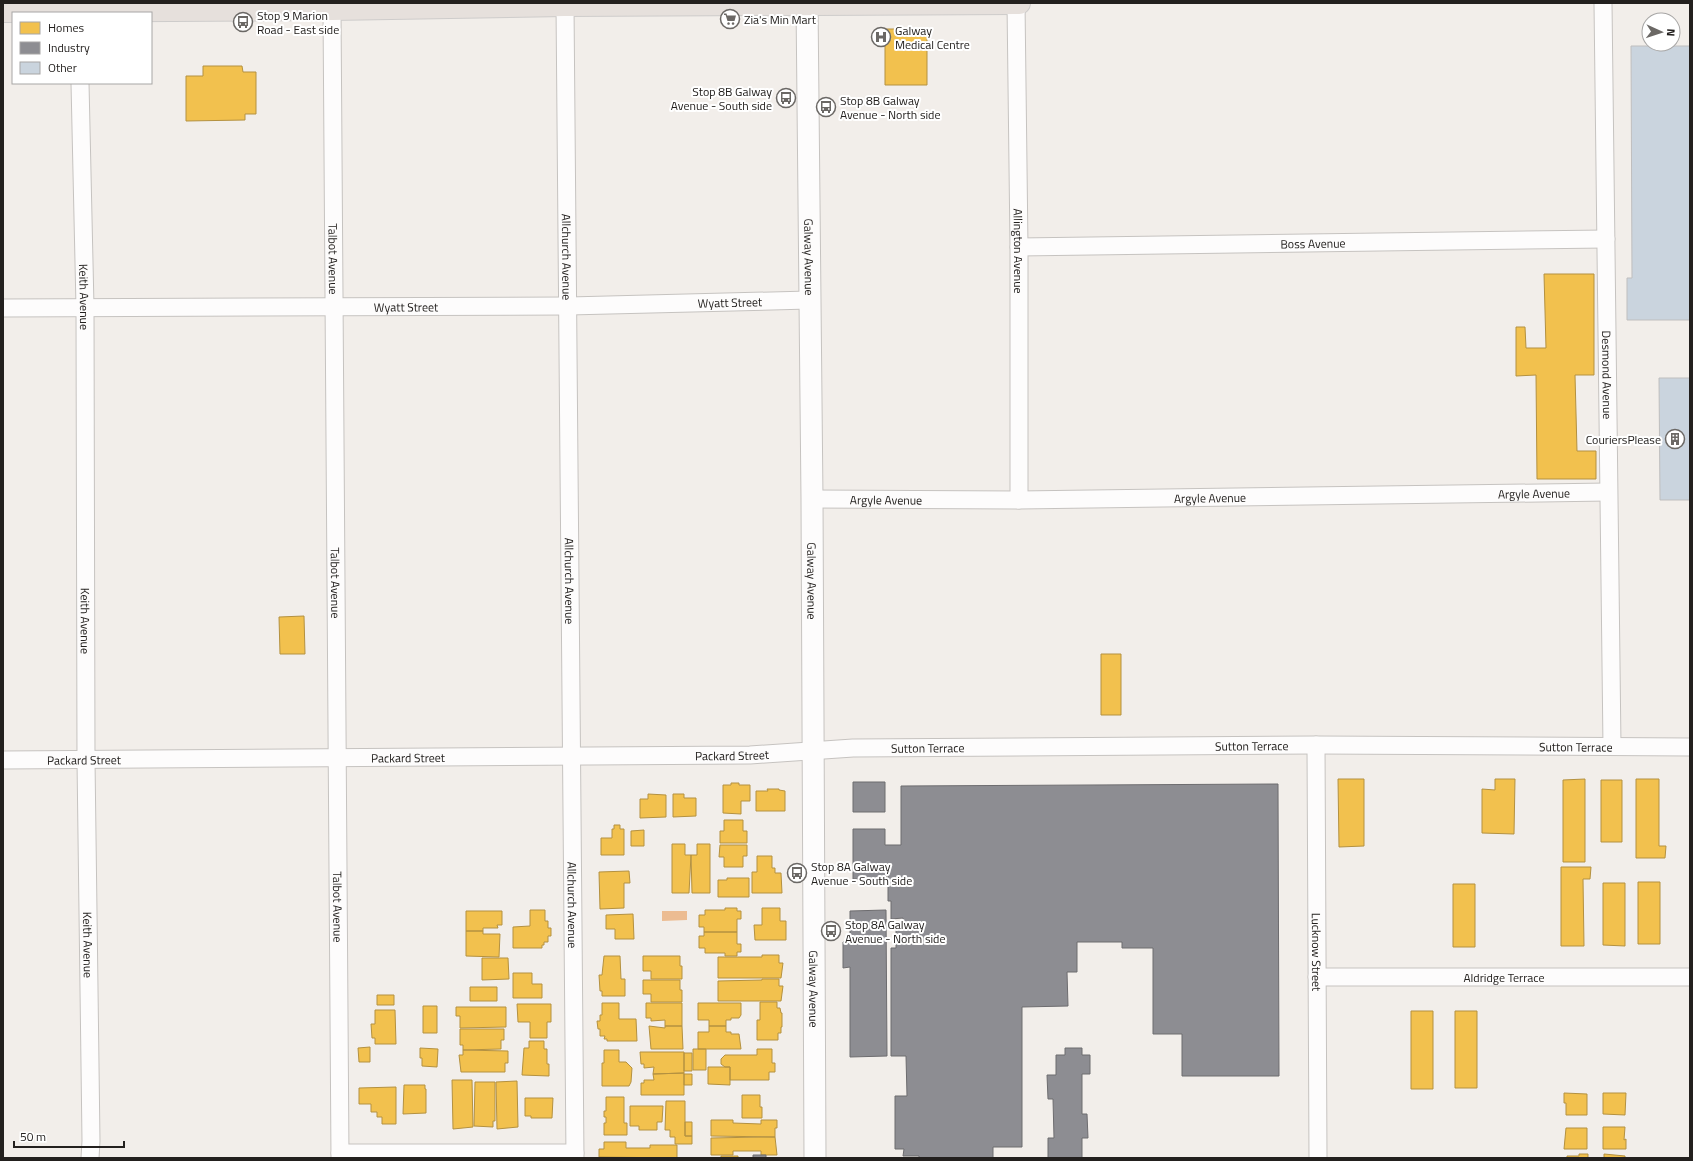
<svg xmlns="http://www.w3.org/2000/svg" width="1693" height="1161" font-family="'Titillium Web',sans-serif">
<style>
.water{fill:#ecbc92}
.homes{fill:#f2c14e;stroke:#b49140}
.industry{fill:#8d8d92;stroke:#6d6c6f}
.building{fill:#cad4de;stroke:#bfbebe}
.lines{fill:none;stroke-linecap:round;stroke-linejoin:round}
.minor-casing{stroke:#c6c3c0;stroke-width:19}
.tertiary-casing{stroke:#c6c3c0;stroke-width:23}
.primary-casing{stroke:#cecccb;stroke-width:24}
.minor{stroke:#fdfcfc;stroke-width:17}
.tertiary{stroke:#fdfcfc;stroke-width:21}
.primary{stroke:#e6e0dc;stroke-width:22}
.labels{text-anchor:middle;dominant-baseline:central;stroke-width:4;stroke-linejoin:round;paint-order:stroke}
.poi-label{font-size:12px;fill:#23201e;stroke:#fff;text-anchor:start}
.street-label{font-size:12px;fill:#23201e;stroke:#fff}
</style>
<rect width="100%" height="100%" fill="#f2eeea"/>
<!-- water -->
<path class="water" d="M662,911H687V920L662,921Z"/>
<!-- homes -->
<path class="homes" d="M885,29H927V85H885Z
M203,66H242L243,72H256V114H245V120L186,121V76H203Z
M1544,274H1594V375H1575L1577,451H1596V479H1537L1536,375L1516,376V327H1525L1526,348H1546Z
M304,616L305,654H280L279,617Z
M1101,654H1121V715H1101Z
M1338,779H1364V846L1339,847Z
M1495,779H1515L1514,834L1482,833V789L1495,790Z
M1585,779V862H1563V780Z
M1636,779H1659V846H1666L1665,858H1636Z
M1601,780H1622V842H1601Z
M731,783H739V785H750V801H741V814L723,813V785H731Z
M767,789H779V790L785,791V811H756V791H768Z
M648,794L666,795V817L640,818V799H648Z
M673,794H684V798H696V816L673,817Z
M724,820H743V831H747V843H720V831H724Z
M614,825H620V829H624V855H601V838H612V829H614Z
M644,830V846H631V831Z
M672,844H685V855H691L689,893H672Z
M697,844H710V893H692L691,855H697Z
M720,845H747V856H743V867H724V857H719Z
M757,856H772V868H775V873H781L782,893H752V872H757Z
M1561,867H1591L1590,879H1583L1584,946H1561Z
M629,871L630,883H624V908L600,909L599,872Z
M727,878H749V897H718V880H727Z
M1638,882H1660V944H1638Z
M1603,883H1625V946L1603,945Z
M1453,884H1475V947H1453Z
M725,908H737V911H741V919H737V932H704V927H699V915H705V910H725Z
M762,908H780V921H786V940H755L754,925H762Z
M530,910H545V921H548V928H551V936H548V942H544V945H542V948H513V927L530,926Z
M466,911H502V925H497L498,928H483V931H466Z
M633,914L634,939H615V929H606V915Z
M466,931H483V934H500L499,957L466,956Z
M704,932H737V944H741V952H737V956H725V953H705V948H699V936H704Z
M762,955H779V963H783L781,978H718V957H762Z
M604,956H620L621,979H625V996H602V991H600L599,975H602Z
M643,956H680V966H682V979H651V971H643Z
M482,958H508L509,979L482,980Z
M513,973H532V984H542V998H513Z
M762,979H779V986H783L781,1001H718V981L762,980Z
M643,980H680V990H682V1002H651V994H643Z
M470,987H497V1001H470Z
M377,995H394V1005H377Z
M760,1002H777V1008H780L781,1013H782V1027H781V1033H778V1040H757V1020H760Z
M602,1003H619V1019H636L637,1041H607V1039H604L605,1036H600V1029H598L597,1021H600V1015H602Z
M646,1003H682V1026H665V1020L651,1021V1018H646Z
M698,1003H741V1015L739,1018H731V1020H726V1026H709V1020H698Z
M517,1004H551V1022H547V1038H530V1022H518Z
M423,1006H437V1033H423Z
M456,1007H506V1027L460,1028V1016H456Z
M375,1010H395L396,1044H375V1038H372L371,1024H375Z
M1411,1011H1433V1089H1411Z
M1455,1011H1477V1088H1455Z
M649,1026L665,1028V1026H682L683,1049H651Z
M709,1026H726V1032H731V1034H739L741,1049H698V1032H709Z
M460,1029H504V1040H501V1049L463,1050V1045H460Z
M529,1041H544V1049H547V1064H549V1076L522,1075L524,1048H529Z
M370,1047V1062H359L358,1048Z
M420,1048L438,1049L437,1067L422,1066V1058H420Z
M693,1049H706V1070H693Z
M757,1049H772V1063H775V1072H769V1080H730V1067H725L721,1064V1059L725,1055H757Z
M463,1050L508,1051V1063H505V1072H461L459,1055H463Z
M604,1050H619V1062H626L632,1068L631,1082L629,1086H602V1063H604Z
M640,1052H684V1073L653,1074L654,1067L644,1068V1064H641Z
M684,1053H692V1071H684Z
M708,1067H730V1085L708,1084Z
M684,1073V1095H641V1083H644V1080H654L653,1074Z
M684,1074H692V1085H684Z
M452,1080H472L473,1127L453,1129Z
M517,1081L518,1127L497,1129L496,1082Z
M475,1082H495V1121H493V1127L474,1126Z
M404,1085H425V1089H426V1113L403,1114Z
M396,1087V1124H382V1117H377V1112H371V1104H359V1088Z
M1564,1093L1587,1094V1115H1566V1103H1564Z
M1603,1093H1626L1625,1115L1603,1114Z
M742,1095H760V1107H762V1118H742Z
M606,1097H624V1123H627V1135H604V1123H606V1117H604V1111H606Z
M525,1098H553L552,1118H531V1116H525Z
M666,1101H685V1136H692V1144H675V1137H670V1130H665Z
M630,1106H663L662,1122H657V1130H639V1126H630Z
M711,1120H733V1123L761,1124V1120H777V1128H775V1137L711,1136Z
M685,1122H692V1136H685Z
M1603,1127H1625L1624,1140L1626,1139V1149H1603Z
M1566,1128H1587V1149H1564Z
M761,1137H775L777,1155H761V1151H733V1155H711V1138Z
M604,1142H626V1148H650V1145H677V1158L599,1157V1149H604Z
M1579,1154H1588V1158H1567V1156H1579Z
M1604,1154L1625,1156V1158H1604Z
M721,1156H738V1158H721Z"/>
<!-- industry -->
<path class="industry" d="M853,782H885V812H853Z
M1278,784L1279,1076H1182V1034H1153V948H1122V942H1077V972H1067L1068,1006L1022,1007V1147H993V1158H919V1156H903L904,1149H895V1096H907L906,1056H891V948H896V923H903V918L891,919V901H888V866H886V879H853V829H885V845H901V786Z
M886,910L887,1056L850,1057V967L843,968V942H850V911Z
M1065,1048H1082V1055H1090V1074H1082V1114H1087L1088,1138H1082V1158H1048V1138H1054L1053,1099H1048L1047,1075H1056V1055H1065Z
M753,1155H766V1158H753Z"/>
<!-- building -->
<path class="building" d="M1631,46H1690V320H1627V278H1632Z
M1659,378H1690V500H1660Z"/>
<g class="lines">
<defs>
<g id="minor">
<path id="s1" d="M1016,3L1019,247V500"/>
<path id="s2" d="M1603,3L1612,746"/>
<path id="s3" d="M565,5L575,1158"/>
<path id="s4" d="M332,9L340,1158"/>
<path id="s5" d="M80,83L85,307L86,760L91,1141L90,1158"/>
<path id="s6" d="M1019,247L1606,239"/>
<path id="s7" d="M3,308L569,306L809,300"/>
<path id="s8" d="M812,499L1019,500L1608,492"/>
<path id="s9" d="M1316,745L1318,1158"/>
<path id="s10" d="M3,760L750,755L853,748L1316,745L1690,747"/>
<path id="s11" d="M1317,977H1690"/>
<path d="M340,1153H575"/>
</g>
<g id="tertiary">
<path id="s12" d="M807,3L812,499L815,1158"/>
</g>
<path id="primary" d="M3,11L332,9L565,5L1019,3"/>
</defs>
<!-- minor casing -->
<use href="#minor" class="minor-casing"/>
<!-- tertiary casing -->
<use href="#tertiary" class="tertiary-casing"/>
<!-- primary casing -->
<use href="#primary" class="primary-casing"/>
<!-- minor -->
<use href="#minor" class="minor"/>
<!-- tertiary -->
<use href="#tertiary" class="tertiary"/>
<!-- primary -->
<use href="#primary" class="primary"/>
</g>
<!-- icons -->
<defs>
<symbol id="supermarket-ring" viewBox="-11 -11 22 22"><circle r="9.5" fill="#fff" stroke="#6b6865" stroke-width="1.5"/><path d="M-6-5.5h2.5l.6 2H6L4.5 2H-2.5L-4.4-4H-6ZM-1.5 3.2a1.3 1.3 0 1 0 .1 0ZM3 3.2a1.3 1.3 0 1 0 .1 0Z" fill="#6b6865"/></symbol>
<symbol id="bus-ring" viewBox="-11 -11 22 22"><circle r="9.5" fill="#fff" stroke="#6b6865" stroke-width="1.5"/><path d="M-5-6H5V4H4V6H2V4H-2V6H-4V4H-5ZM-3.5-4V0h7V-4ZM-3.5 1.2v1.5H-2V1.2ZM2 1.2v1.5H3.5V1.2Z" fill="#6b6865"/></symbol>
<symbol id="hospital-ring" viewBox="-11 -11 22 22"><circle r="9.5" fill="#fff" stroke="#6b6865" stroke-width="1.5"/><path d="M-5-5h3v3.5h4V-5h3V5h-3V1.5h-4V5h-3Z" fill="#6b6865"/></symbol>
<symbol id="building-ring" viewBox="-11 -11 22 22"><circle r="9.5" fill="#fff" stroke="#6b6865" stroke-width="1.5"/><path d="M-4-6H4V6H1V3H-1V6H-4ZM-2.5-4.3h1.7v1.8h-1.7ZM.8-4.3h1.7v1.8H.8ZM-2.5-1h1.7V.8h-1.7ZM.8-1h1.7V.8H.8Z" fill="#6b6865"/></symbol>
</defs>
<g fill-rule="evenodd">
<use href="#supermarket-ring" x="719" y="8" width="22" height="22"/>
<use href="#bus-ring" x="232" y="11" width="22" height="22"/>
<use href="#hospital-ring" x="870" y="26" width="22" height="22"/>
<use href="#bus-ring" x="775" y="87" width="22" height="22"/>
<use href="#bus-ring" x="815" y="96" width="22" height="22"/>
<use href="#building-ring" x="1664" y="428" width="22" height="22"/>
<use href="#bus-ring" x="786" y="862" width="22" height="22"/>
<use href="#bus-ring" x="820" y="920" width="22" height="22"/>
</g>
<g class="labels">
<!-- poi labels -->
<g class="poi-label">
<text x="257" y="15">Stop 9 Marion<tspan x="257" dy="14">Road - East side</tspan></text>
<text x="744" y="19">Zia's Min Mart</text>
<text x="895" y="30">Galway<tspan x="895" dy="14">Medical Centre</tspan></text>
<text x="772" y="91" text-anchor="end">Stop 8B Galway<tspan x="772" dy="14">Avenue - South side</tspan></text>
<text x="840" y="100">Stop 8B Galway<tspan x="840" dy="14">Avenue - North side</tspan></text>
<text x="1661" y="439" text-anchor="end">CouriersPlease</text>
<text x="811" y="866">Stop 8A Galway<tspan x="811" dy="14">Avenue - South side</tspan></text>
<text x="845" y="924">Stop 8A Galway<tspan x="845" dy="14">Avenue - North side</tspan></text>
</g>
<!-- street labels -->
<g class="street-label">
<text stroke="none"><textPath href="#s6" startOffset="294">Boss Avenue</textPath></text>
<text stroke="none"><textPath href="#s1" startOffset="248">Allington Avenue</textPath></text>
<text stroke="none"><textPath href="#s3" startOffset="252">Allchurch Avenue</textPath></text>
<text stroke="none"><textPath href="#s12" startOffset="254">Galway Avenue</textPath></text>
<text stroke="none"><textPath href="#s4" startOffset="250">Talbot Avenue</textPath></text>
<text stroke="none"><textPath href="#s5" startOffset="214">Keith Avenue</textPath></text>
<text stroke="none"><textPath href="#s7" startOffset="727">Wyatt Street</textPath></text>
<text stroke="none"><textPath href="#s7" startOffset="403">Wyatt Street</textPath></text>
<text stroke="none"><textPath href="#s2" startOffset="372">Desmond Avenue</textPath></text>
<text stroke="none"><textPath href="#s8" startOffset="722">Argyle Avenue</textPath></text>
<text stroke="none"><textPath href="#s8" startOffset="398">Argyle Avenue</textPath></text>
<text stroke="none"><textPath href="#s8" startOffset="74">Argyle Avenue</textPath></text>
<text stroke="none"><textPath href="#s12" startOffset="578">Galway Avenue</textPath></text>
<text stroke="none"><textPath href="#s3" startOffset="576">Allchurch Avenue</textPath></text>
<text stroke="none"><textPath href="#s4" startOffset="574">Talbot Avenue</textPath></text>
<text stroke="none"><textPath href="#s5" startOffset="538">Keith Avenue</textPath></text>
<text stroke="none"><textPath href="#s10" startOffset="1249">Sutton Terrace</textPath></text>
<text stroke="none"><textPath href="#s10" startOffset="1573">Sutton Terrace</textPath></text>
<text stroke="none"><textPath href="#s10" startOffset="925">Sutton Terrace</textPath></text>
<text stroke="none"><textPath href="#s10" startOffset="729">Packard Street</textPath></text>
<text stroke="none"><textPath href="#s10" startOffset="405">Packard Street</textPath></text>
<text stroke="none"><textPath href="#s10" startOffset="81">Packard Street</textPath></text>
<text stroke="none"><textPath href="#s3" startOffset="900">Allchurch Avenue</textPath></text>
<text stroke="none"><textPath href="#s4" startOffset="898">Talbot Avenue</textPath></text>
<text stroke="none"><textPath href="#s5" startOffset="862">Keith Avenue</textPath></text>
<text stroke="none"><textPath href="#s9" startOffset="207">Lucknow Street</textPath></text>
<text stroke="none"><textPath href="#s11" startOffset="187">Aldridge Terrace</textPath></text>
<text stroke="none"><textPath href="#s12" startOffset="986">Galway Avenue</textPath></text>
</g>
</g>
<!-- border -->
<rect width="1693" height="1161" fill="none" stroke="#23201e" stroke-width="8"/>
<!-- legend -->
<rect x="12" y="12" width="140" height="72" fill="#ffffff" stroke="#a7a6a5"/>
<rect x="20" y="22" width="20" height="12" fill="#f2c14e" stroke="#a7a6a5"/>
<text x="48" y="32" font-size="12" fill="#23201e">Homes</text>
<rect x="20" y="42" width="20" height="12" fill="#8d8d92" stroke="#a7a6a5"/>
<text x="48" y="52" font-size="12" fill="#23201e">Industry</text>
<rect x="20" y="62" width="20" height="12" fill="#cad4de" stroke="#a7a6a5"/>
<text x="48" y="72" font-size="12" fill="#23201e">Other</text>
<!-- north arrow -->
<g transform="translate(1661 32) rotate(93)"><circle r="19" fill="#ffffff" stroke="#a7a6a5"/>
<path d="M0-3L7 15L0 10L-7 15Z" fill="#6b6865"/>
<text y="-6" font-size="11" font-weight="bold" text-anchor="middle" fill="#23201e">N</text>
</g>
<!-- scale -->
<path d="M14 1141v6h110v-6" fill="none" stroke="#23201e" stroke-width="2"/>
<text x="20" y="1141" font-size="12" fill="#23201e" stroke="#ffffff" stroke-width="3" paint-order="stroke">50 m</text>
</svg>
